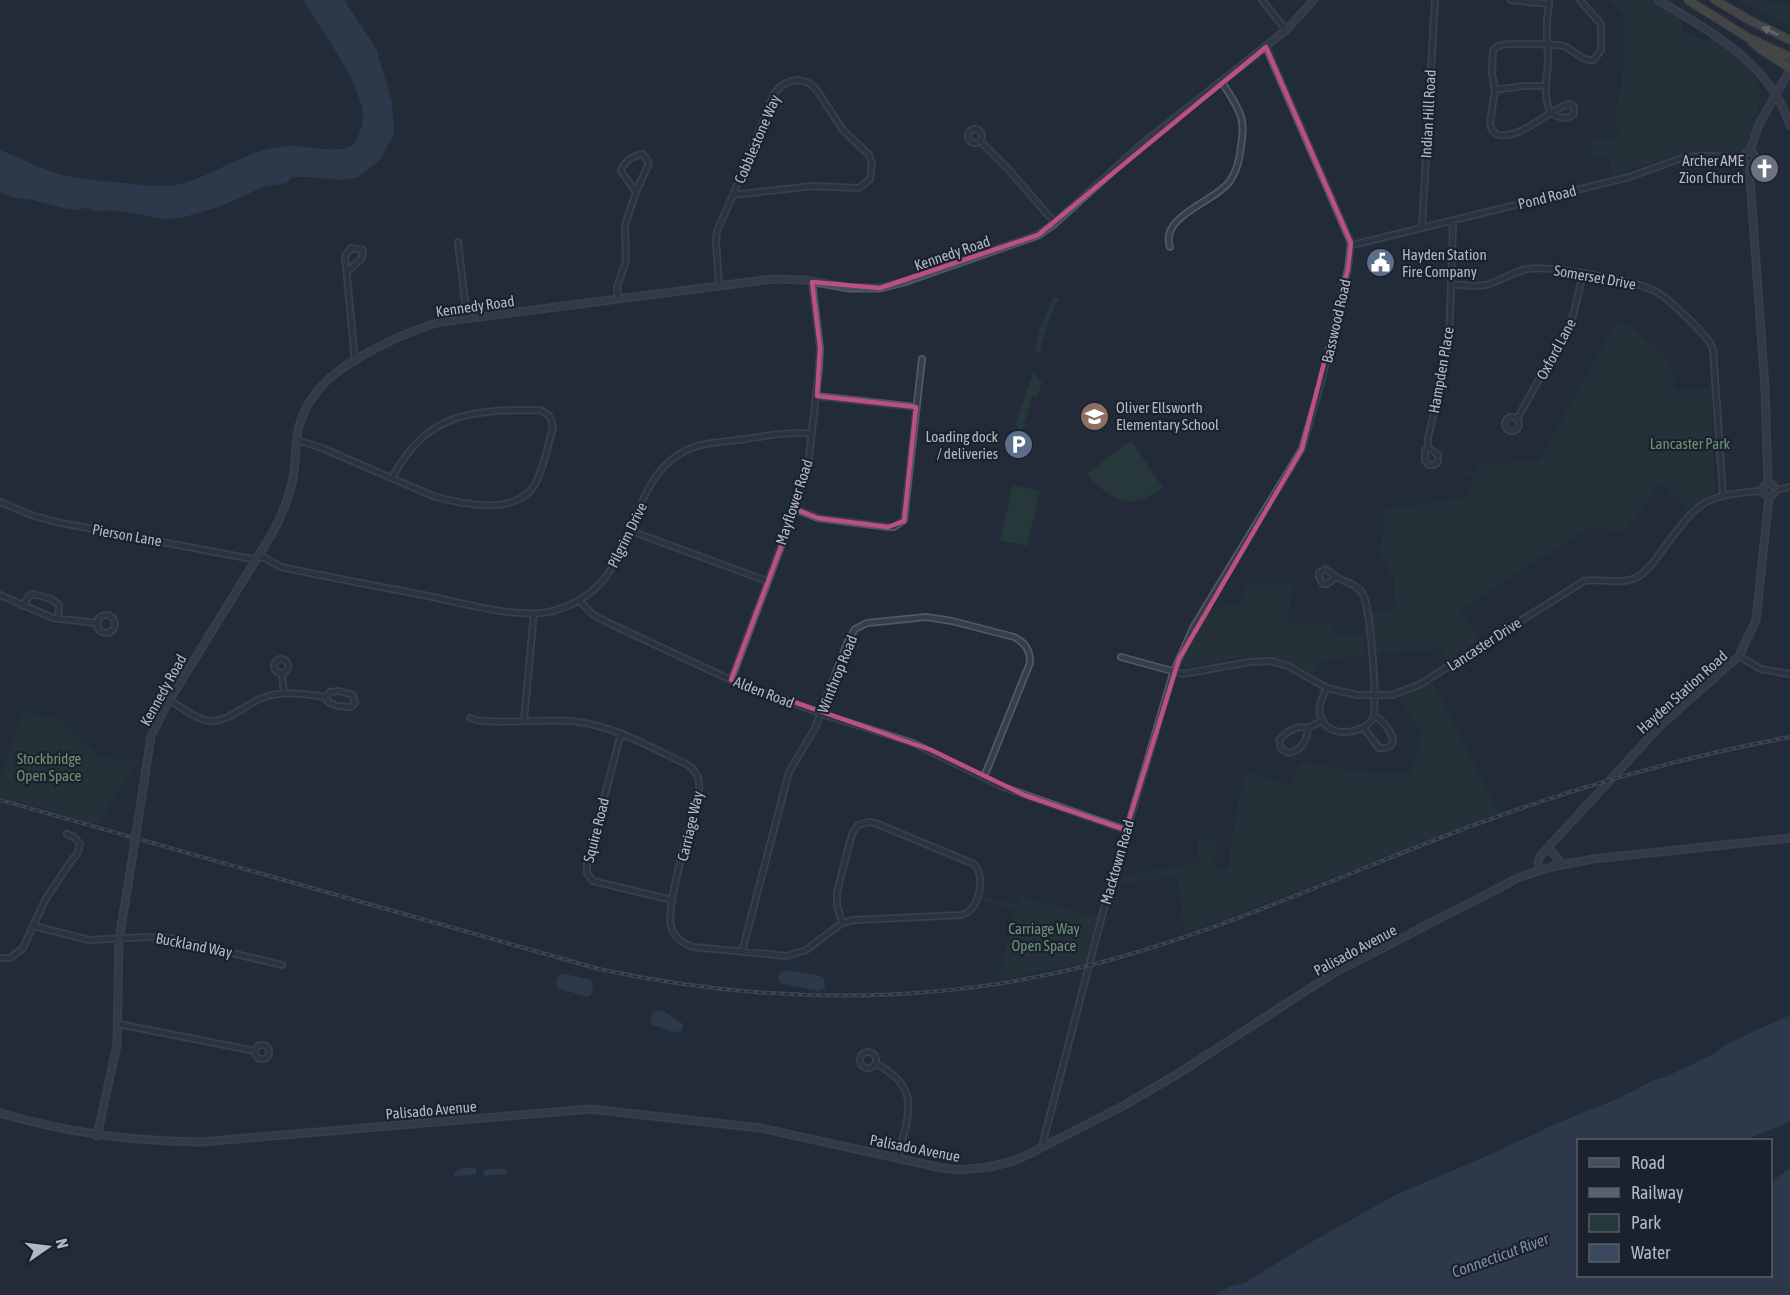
<svg xmlns="http://www.w3.org/2000/svg" width="1790" height="1295" font-family="'Asap Condensed',sans-serif">
<style>
.green{fill:#26383a}
.water{fill:#3a4860}
.lines{fill:none;stroke-linecap:round;stroke-linejoin:round}
.street-casing{stroke:#525863;stroke-width:8}
.secondary-casing{stroke:#525863;stroke-width:9}
.highway-casing{stroke:#424853;stroke-width:10}
.street{stroke:#373d49;stroke-width:4.5}
.secondary{stroke:#454c5b;stroke-width:6}
.highway{stroke:#6e6654;stroke-width:8}
.rail-casing{stroke:#59616f;stroke-width:4}
.rail{stroke:#1c222d;stroke-width:1.5;stroke-dasharray:4.5;stroke-linecap:butt}
.secondary-bridge-casing{stroke:#525863;stroke-width:9;stroke-linecap:butt}
.secondary-bridge{stroke:#454c5b;stroke-width:6}
.oneway{fill:#abb0ba}
.marked{fill:none;stroke:#bc5080;stroke-width:4.5;stroke-linejoin:round}
.labels{text-anchor:middle;dominant-baseline:central;stroke-width:4.5;stroke-linejoin:round;paint-order:stroke}
.street-label{font-size:15px;fill:#b2b8c5;stroke:#1c222d}
.poi-label{font-size:15px;fill:#b2b8c5;stroke:#1c222d;text-anchor:end}
.park-label{font-size:15px;fill:#6b9477;stroke:#1c222d}
.water-label{font-size:16px;font-style:italic;fill:#7c8daa;stroke:#1c222d}
</style>
<rect width="100%" height="100%" fill="#232b38"/>
<!-- green -->
<path class="green" d="M1610,0H1650L1683,21L1681,32L1704,40L1712,39L1741,59L1753,76L1759,87V107L1747,144L1743,149L1734,152H1688L1611,175L1610,156L1591,157L1593,139H1620C1609,111 1618,107 1622,80C1625,58 1624,35 1624,14Z
M1739,0H1766L1790,6V27Z
M1056,297L1059,300L1058,303L1056,302L1041,344L1042,351L1038,352L1035,351L1040,329L1053,298Z
M1616,322L1630,325L1664,356L1673,372L1674,390L1711,388L1715,491L1688,509L1661,483L1625,531L1590,527L1461,609L1480,640L1448,661L1440,649L1374,654L1371,612L1395,610L1393,576L1377,550L1381,544L1386,509L1467,498L1473,477L1442,463L1443,461L1474,475L1477,465L1511,462V436H1513V462L1539,461Z
M1034,371L1042,383L1037,398L1033,395L1024,423L1026,427L1019,430L1015,424Z
M1128,442H1132L1163,488C1157,491 1150,497 1143,499C1119,507 1101,490 1087,474Z
M1013,485L1040,491L1027,546L1000,540Z
M1247,583L1293,585L1287,625H1333L1337,636L1364,634L1365,654L1322,661L1313,675C1267,645 1237,659 1187,668L1184,667C1181,654 1203,621 1211,608L1238,605Z
M1431,683L1446,707L1499,813L1185,934L1177,876L1115,885L1118,876L1199,863L1198,840L1217,839L1214,869L1228,868L1239,796L1246,772L1293,785L1300,762L1363,772L1410,773L1422,732L1398,697Z
M23,712L58,719L101,758L138,760L98,825L0,796V778Z
M983,896L1017,906L1020,896L1097,917L1085,963L997,980L1016,910L982,900Z"/>
<!-- water -->
<path class="water" d="M304,0H344L376,48L392,102L394,135L379,161L358,177L342,180L306,177H292L287,183L263,187L219,207L184,217L165,219L112,210L95,211L86,208L75,210L67,209L29,199L15,198L0,192V150C20,158 42,170 63,175C87,180 111,182 135,184C152,186 168,188 184,183C220,172 246,150 286,146C301,144 347,157 355,142C361,133 365,118 362,107C352,68 323,35 304,0Z
M787,970L820,976L824,979L825,988L819,991L784,984L780,982L778,977L780,973Z
M565,974L591,980L593,989L591,995L587,997L558,988L556,983L559,975Z
M662,1010L683,1024L682,1031L675,1032L653,1025L650,1022L653,1013Z
M1790,1015V1122L1745,1140H1578V1276H1770L1771,1182L1790,1168V1295H1215L1229,1287L1245,1283L1301,1248L1397,1194L1478,1160L1560,1122L1617,1099L1654,1080L1663,1078L1714,1054L1727,1044Z
M473,1167L476,1169V1174L454,1177V1173L458,1169Z
M488,1169H506L507,1172L506,1174L485,1176L483,1171Z"/>
<g class="lines">
<defs>
<path id="street" d="M1262,0L1286,30
M1511,0L1549,4
M1549,0C1549,8 1547,15 1547,23C1546,36 1548,48 1548,61C1547,78 1543,95 1550,112C1557,117 1566,121 1574,114V107L1569,104C1547,110 1519,142 1496,134L1491,128L1490,123L1495,90L1492,74L1493,50C1496,47 1497,46 1501,45C1506,43 1558,44 1564,46C1575,51 1582,62 1594,60L1601,50V24L1580,0
M799,80L809,83L816,89L843,130L869,155L872,164L870,179L859,188L812,186L733,195L774,94C781,84 788,81 799,80Z
M1495,90L1523,86H1546
M968 136a7 7 0 1 1 14 0a7 7 0 1 1-14 0Z
M980,141L1008,169L1055,223
M643,154L649,163L636,192L621,171C624,161 633,156 643,154Z
M1422,228L1435,0
M458,242L467,318
M1352,245L1629,177L1685,157L1700,156L1743,157
M1170,247C1159,216 1215,202 1230,181C1237,171 1240,157 1241,146C1243,135 1244,124 1240,114C1236,103 1228,92 1222,82
M348,271L362,258L363,250L351,248L345,256L355,361
M1452,284C1463,285 1474,287 1485,285C1500,282 1513,271 1528,269C1550,265 1635,281 1655,291C1668,298 1708,335 1713,349L1723,495
M719,286L716,241L717,231L733,195
M618,299L617,287L626,261L625,225L636,192
M817,396L916,407
M1505 424a7 7 0 1 1 14 0a7 7 0 1 1-14 0Z
M1517,419L1572,320L1583,274
M297,440L322,448L433,496C461,504 514,516 534,486C544,469 547,447 553,428C552,418 549,414 540,410C472,410 428,411 392,478
M1428,447L1425,451V460L1429,465H1434L1438,462V455L1428,447V439L1449,342L1453,227L1452,221
M1775,490L1790,487
M0,502L34,516L61,523L252,559L263,557L281,567C328,577 376,586 423,595C460,602 517,620 553,611C643,587 620,486 683,452C700,442 725,442 745,439C767,436 790,431 812,434
M795,509L818,518L888,527H894L904,520L922,359
M631,531L767,581
M0,595L53,618L97,623
M579,600L593,615L613,625L731,680L825,715L913,743L1003,787L1126,830
M23,606L29,596L33,594L51,599L59,605L58,619
M97 624a9 9 0 1 1 18 0a9 9 0 1 1-18 0Z
M1739,656L1761,669L1790,674
M1121,657L1183,674L1249,662L1271,661L1288,666L1327,688L1357,695H1392L1419,685L1584,581C1601,578 1623,586 1639,576C1650,569 1656,558 1664,548C1698,502 1703,495 1762,491
M274 666a7 7 0 1 1 14 0a7 7 0 1 1-14 0Z
M282,674L284,693
M731,680L795,509L808,467L819,368L820,348L812,282
M1327,688C1323,695 1318,705 1320,714C1325,738 1359,736 1372,720C1379,711 1370,606 1363,594C1356,583 1346,583 1336,577C1332,575 1330,571 1325,569L1319,573V577L1323,584H1327L1337,577
M169,700C182,707 196,720 211,721C228,722 246,704 262,698C283,690 304,694 326,697L328,702L338,706L351,707L355,703L353,695L339,691L330,692L326,697
M470,718C487,726 547,718 571,721C613,725 650,747 688,765C697,772 700,779 699,790C693,815 665,907 671,926C674,938 683,943 693,947L787,956L806,950L842,923
M524,720L534,613
M1308,728C1307,741 1302,750 1289,753L1281,749L1279,740L1289,731L1299,727L1308,728L1323,720
M1364,728L1379,748C1406,750 1387,723 1375,716
M621,733L587,864V873L593,881L672,900
M869,822L875,823L974,864C986,877 980,909 962,915L854,920L842,923L837,905V892L852,834L858,825Z
M34,926L89,940L147,937L169,938L282,965
M742,952L789,772L815,728L848,641L855,629L867,623L926,617L952,621L1014,637C1026,643 1030,650 1030,663L984,777
M0,958H10L23,948L45,900L71,861L77,854L80,844L74,837L67,834
M118,1024L255,1051
M255 1052a7 7 0 1 1 14 0a7 7 0 1 1-14 0Z
M860 1060a8 8 0 1 1 16 0a8 8 0 1 1-16 0Z
M875,1063C923,1088 908,1114 898,1158
M1044,1146L1043,1142L1103,912L1173,673L1194,626L1302,449L1321,383L1348,269L1351,243L1266,47"/>
<path id="secondary" d="M1658,0C1711,32 1770,63 1790,125
M1750,151L1759,124L1790,70
M1743 158a6 6 0 1 1 12 0a6 6 0 1 1-12 0Z
M1749,164L1765,388L1768,484
M1763 490a6 6 0 1 1 12 0a6 6 0 1 1-12 0Z
M136,834L151,736L167,704L273,532C283,513 291,493 294,472C296,457 295,441 299,426C303,412 311,398 321,387C343,361 407,331 440,322L773,279L804,280L849,288H880L904,282L1038,235L1055,223L1140,146L1286,30L1314,0
M1550,845V850L1562,864
M1539,870L1538,861L1541,855L1660,726L1739,656L1756,620L1769,497
M0,1113C70,1133 128,1141 201,1142L590,1109L760,1128L942,1168L958,1170L989,1167L1014,1161L1029,1154L1121,1107L1176,1075L1332,974L1520,877L1551,867L1593,859L1790,838
M97,1136L117,1045L119,939L128,885"/>
<path id="highway" d="M1688,0L1747,37L1790,57
M1715,0L1751,21L1790,40
M1752,42L1760,49L1790,68"/>
</defs>
<!-- street casing -->
<use href="#street" class="street-casing"/>
<!-- secondary casing -->
<use href="#secondary" class="secondary-casing"/>
<!-- highway casing -->
<use href="#highway" class="highway-casing"/>
<!-- street -->
<use href="#street" class="street"/>
<!-- secondary -->
<use href="#secondary" class="secondary"/>
<!-- highway -->
<use href="#highway" class="highway"/>
<defs>
<path id="rail" d="M0,800L599,969C761,1004 929,1006 1090,965C1222,932 1347,872 1474,825C1577,787 1682,757 1790,737"/>
</defs>
<!-- rail casing -->
<use href="#rail" class="rail-casing"/>
<!-- rail -->
<use href="#rail" class="rail"/>
<defs>
<path id="secondary-bridge" d="M128,885L136,834"/>
</defs>
<!-- secondary-bridge casing -->
<use href="#secondary-bridge" class="secondary-bridge-casing"/>
<!-- secondary-bridge -->
<use href="#secondary-bridge" class="secondary-bridge"/>
</g>
<!-- one-way arrows -->
<defs><path id="oneway-solid" d="M-6-.8H1V-3.2L6.5 0L1 3.2V.8H-6Z" transform="scale(1.5)"/></defs>
<use class="oneway" href="#oneway-solid" transform="translate(1770 31) rotate(-154)"/>
<!-- marked area -->
<path d="M0 0H1790V1295H0ZM1266,47L1351,243L1348,269L1302,449L1179,659L1126,830L1024,795L931,750L731,680L795,509L818,518L888,527L904,521L916,407L817,396L820,348L812,282L880,288L1038,235Z" fill="#232b38" fill-opacity=".55" fill-rule="evenodd"/>
<path class="marked" d="M1266,47L1351,243L1348,269L1302,449L1179,659L1126,830L1024,795L931,750L731,680L795,509L818,518L888,527L904,521L916,407L817,396L820,348L812,282L880,288L1038,235Z"/>
<!-- icons -->
<defs>
<symbol id="church-disc" viewBox="-11 -11 22 22"><circle r="9.5" fill="#6b7280" stroke="#1c222d"/><path d="M-1.2-6h2.4v3.5h3.3v2.4h-3.3V6h-2.4V-.1h-3.3v-2.4h3.3Z" fill="#fff"/></symbol>
<symbol id="civic-disc" viewBox="-11 -11 22 22"><circle r="9.5" fill="#5c6f8a" stroke="#1c222d"/><path d="M-.6-6.5H3V-4.5H.6V-3L4-1V1h2V6H-6V1h2V-1L-.6-3ZM-1.2 2.5V6h2.4V2.5Z" fill="#fff"/></symbol>
<symbol id="school-disc" viewBox="-11 -11 22 22"><circle r="9.5" fill="#8d6e63" stroke="#1c222d"/><path d="M0-5L7-2L0 1L-7-2ZM-4 1L0 2.5L4 1V4Q0 6-4 4Z" fill="#fff"/></symbol>
<symbol id="parking-disc" viewBox="-11 -11 22 22"><circle r="9.5" fill="#5c6f8a" stroke="#1c222d"/><path d="M-3.5-5.5H1a3.5 3.5 0 0 1 0 7H-1V5.5H-3.5ZM-1-3.4V-.6H.8a1.4 1.4 0 0 0 0-2.8Z" fill="#fff"/></symbol>
</defs>
<g fill-rule="evenodd">
<use href="#church-disc" x="1748" y="152" width="33" height="33"/>
<use href="#civic-disc" x="1364" y="246" width="33" height="33"/>
<use href="#school-disc" x="1078" y="400" width="33" height="33"/>
<use href="#parking-disc" x="1002" y="428" width="33" height="33"/>
</g>
<g class="labels">
<!-- street labels -->
<g class="street-label">
<text transform="translate(1428 114) rotate(-87)">Indian Hill Road</text>
<text transform="translate(757 139) rotate(-67)">Cobblestone Way</text>
<text transform="translate(1547 197) rotate(-14)">Pond Road</text>
<text transform="translate(952 253) rotate(-19)">Kennedy Road</text>
<text transform="translate(1595 277) rotate(10)">Somerset Drive</text>
<text transform="translate(475 306) rotate(-8)">Kennedy Road</text>
<text transform="translate(1336 321) rotate(-77)">Basswood Road</text>
<text transform="translate(1556 349) rotate(-62)">Oxford Lane</text>
<text transform="translate(1441 370) rotate(-80)">Hampden Place</text>
<text transform="translate(794 502) rotate(-72)">Mayflower Road</text>
<text transform="translate(127 535) rotate(10)">Pierson Lane</text>
<text transform="translate(627 535) rotate(-64)">Pilgrim Drive</text>
<text transform="translate(1484 644) rotate(-33)">Lancaster Drive</text>
<text transform="translate(837 674) rotate(-68)">Winthrop Road</text>
<text transform="translate(163 690) rotate(-61)">Kennedy Road</text>
<text transform="translate(764 692) rotate(21)">Alden Road</text>
<text transform="translate(1682 692) rotate(-42)">Hayden Station Road</text>
<text transform="translate(690 826) rotate(-77)">Carriage Way</text>
<text transform="translate(596 830) rotate(-76)">Squire Road</text>
<text transform="translate(1117 862) rotate(-74)">Macktown Road</text>
<text transform="translate(194 945) rotate(11)">Buckland Way</text>
<text transform="translate(1355 950) rotate(-28)">Palisado Avenue</text>
<text transform="translate(431 1110) rotate(-5)">Palisado Avenue</text>
<text transform="translate(915 1148) rotate(11)">Palisado Avenue</text>
</g>
<!-- poi labels -->
<g class="poi-label">
<text x="1744" y="160">Archer AME<tspan x="1744" dy="17">Zion Church</tspan></text>
<text x="1402" y="254" text-anchor="start">Hayden Station<tspan x="1402" dy="17">Fire Company</tspan></text>
<text x="1116" y="407" text-anchor="start">Oliver Ellsworth<tspan x="1116" dy="17">Elementary School</tspan></text>
<text x="998" y="436">Loading dock<tspan x="998" dy="17">/ deliveries</tspan></text>
</g>
<!-- park labels -->
<g class="park-label">
<text x="1690" y="443">Lancaster Park</text>
<text x="49" y="758">Stockbridge<tspan x="49" dy="17">Open Space</tspan></text>
<text x="1044" y="928">Carriage Way<tspan x="1044" dy="17">Open Space</tspan></text>
</g>
<!-- water labels -->
<g class="water-label">
<text transform="translate(1500 1255) rotate(-20)">Connecticut River</text>
</g>
</g>
<!-- legend -->
<rect x="1577" y="1139" width="195" height="138" fill="#1c222d" stroke="#585e6a" stroke-width="1.5"/>
<rect x="1589" y="1158" width="30" height="9" fill="#454c5b" stroke="#585e6a" stroke-width="1.5"/>
<text x="1631" y="1169" font-size="18" fill="#b2b8c5">Road</text>
<rect x="1589" y="1188" width="30" height="9" fill="#59616f" stroke="#585e6a" stroke-width="1.5"/>
<text x="1631" y="1199" font-size="18" fill="#b2b8c5">Railway</text>
<rect x="1589" y="1214" width="30" height="18" fill="#26383a" stroke="#585e6a" stroke-width="1.5"/>
<text x="1631" y="1229" font-size="18" fill="#b2b8c5">Park</text>
<rect x="1589" y="1244" width="30" height="18" fill="#3a4860" stroke="#585e6a" stroke-width="1.5"/>
<text x="1631" y="1259" font-size="18" fill="#b2b8c5">Water</text>
<!-- north arrow -->
<g transform="translate(48 1247) rotate(76)" stroke="#1c222d" stroke-width="4.5" paint-order="stroke">
<path d="M0-4.5L10 22L0 15L-10 22Z" fill="#b2b8c5"/>
<text y="-9" font-size="16" font-weight="bold" text-anchor="middle" fill="#b2b8c5">N</text>
</g>
</svg>
